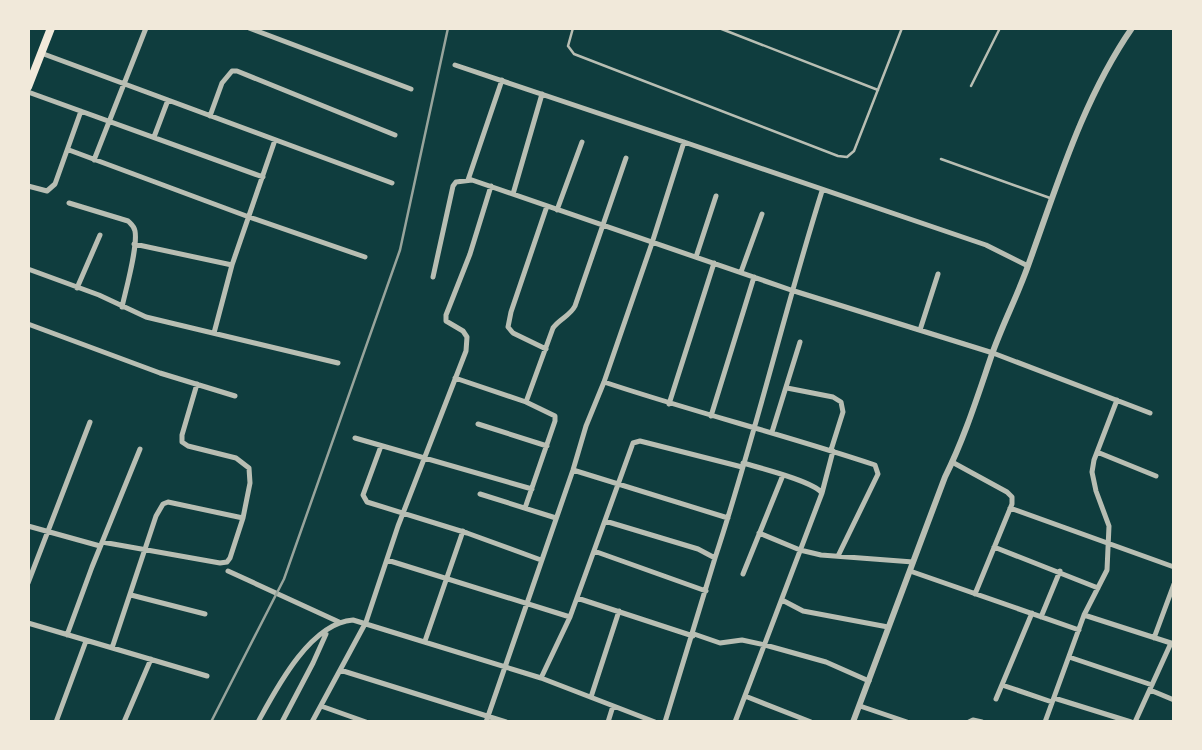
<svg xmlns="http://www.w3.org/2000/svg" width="1202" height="750" font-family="Spectral,serif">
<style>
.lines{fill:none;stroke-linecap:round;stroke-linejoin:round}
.service{stroke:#b8beb3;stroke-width:2.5}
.minor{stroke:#b8beb3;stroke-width:5}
.tertiary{stroke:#b8beb3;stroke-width:6}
.primary{stroke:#f1e9da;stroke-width:8}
.rail{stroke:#97a49c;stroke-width:2.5}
</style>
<rect width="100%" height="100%" fill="#0f3d3e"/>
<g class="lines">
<!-- service -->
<path class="service" d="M573,28L568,46L574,54L838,156L847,157L854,151L902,28
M719,28L878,90
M971,86L1000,28
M941,159L1050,198"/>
<!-- minor -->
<path class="minor" d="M249,28L411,89
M41,53L392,183
M455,65L684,142
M28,92L263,177
M210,116L222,83L232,71H237L395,135
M154,137L168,100
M69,150L249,217L365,257
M94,160L146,28
M468,180L502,80
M28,186L47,191L55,184L81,111
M513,194L542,94
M69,203L128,221C132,225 134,226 135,231C138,247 126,289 122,307
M557,210L582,142
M134,244L232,265
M696,257L716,196
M28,269L99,295L146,317L338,363
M741,272L762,214
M433,277L453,186L456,182L472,180L791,290L993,353L1150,413
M77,288L100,235
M28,324L160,373L235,396
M920,330L938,274
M214,333L232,265L275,140
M546,349L513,333L508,327L511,312L547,206
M455,378L526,402L555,416V421L525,508
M604,382C694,412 785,435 875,465L878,474L838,556
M787,388L833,397L841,402L843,412L831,450
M526,402L553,328C559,319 570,316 575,306L626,158
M669,404L714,263
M711,416L754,277
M478,424L547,446
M772,432L800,342
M355,438L532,489
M381,446L363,495L367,502L467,533L541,560
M1097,452L1156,476
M952,462L1007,492L1012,497V504L975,594
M573,470L728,518
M822,493L833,451
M480,494L556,518
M1010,508L1174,567
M605,521L698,549L715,558C755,437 784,312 822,191
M28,526L100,546
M759,533L800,550L821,555L913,562
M102,542L220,563L227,562L230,558L243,518L250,483L249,468L236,458L188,446L182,442V435L197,384
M994,547L1098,588
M594,551L706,591
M387,560L570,617L633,443L640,441L742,467
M228,571L339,622
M910,571L1079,630
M743,574L783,475
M28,583L90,422
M131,595L205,614
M577,598L693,636
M782,600L803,611L888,627
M1084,615L1174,644
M1041,617L1060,571
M28,623L207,676
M694,634L720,643L742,640L765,645L826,662L869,681
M67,635L92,567L140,449
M1154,638L1174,584
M425,641L463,531
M112,648L156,516L163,504L168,502L243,518
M1069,657L1152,685
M340,670L506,722
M541,678L570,617
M1002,685L1052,702
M1150,690L1174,700
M745,696L811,722
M591,697L619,611
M1054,698L1131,722
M996,699L1032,613
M321,706L366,722
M860,706L907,722
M56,722L86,641
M124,722L151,659
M258,722C276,689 310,623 353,620L541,678L655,722
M282,722L313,663L326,634
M312,722L366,622L398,526L466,351L467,337L463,331L446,321V315L470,254L491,186
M486,722L573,470L586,426L604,382L652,243L684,142L986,245L1028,266
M608,722L613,706
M665,722L715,558
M735,722L822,493C813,481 760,468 743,463
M969,722L973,720L982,722
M1045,722L1084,615L1107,570L1109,526L1096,491L1092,472L1094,460L1117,400
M1135,722L1171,643"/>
<!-- tertiary -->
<path class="tertiary" d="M853,722L945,477C964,439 977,398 991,357C1002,325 1018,295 1029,263C1058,183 1083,99 1132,28"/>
<!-- primary -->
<path class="primary" d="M28,87L51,28"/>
<!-- rail -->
<path class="rail" d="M211,722L284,579L400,250L448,28"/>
</g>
<!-- border -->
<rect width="1202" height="750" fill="none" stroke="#f1e9da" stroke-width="60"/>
</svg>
